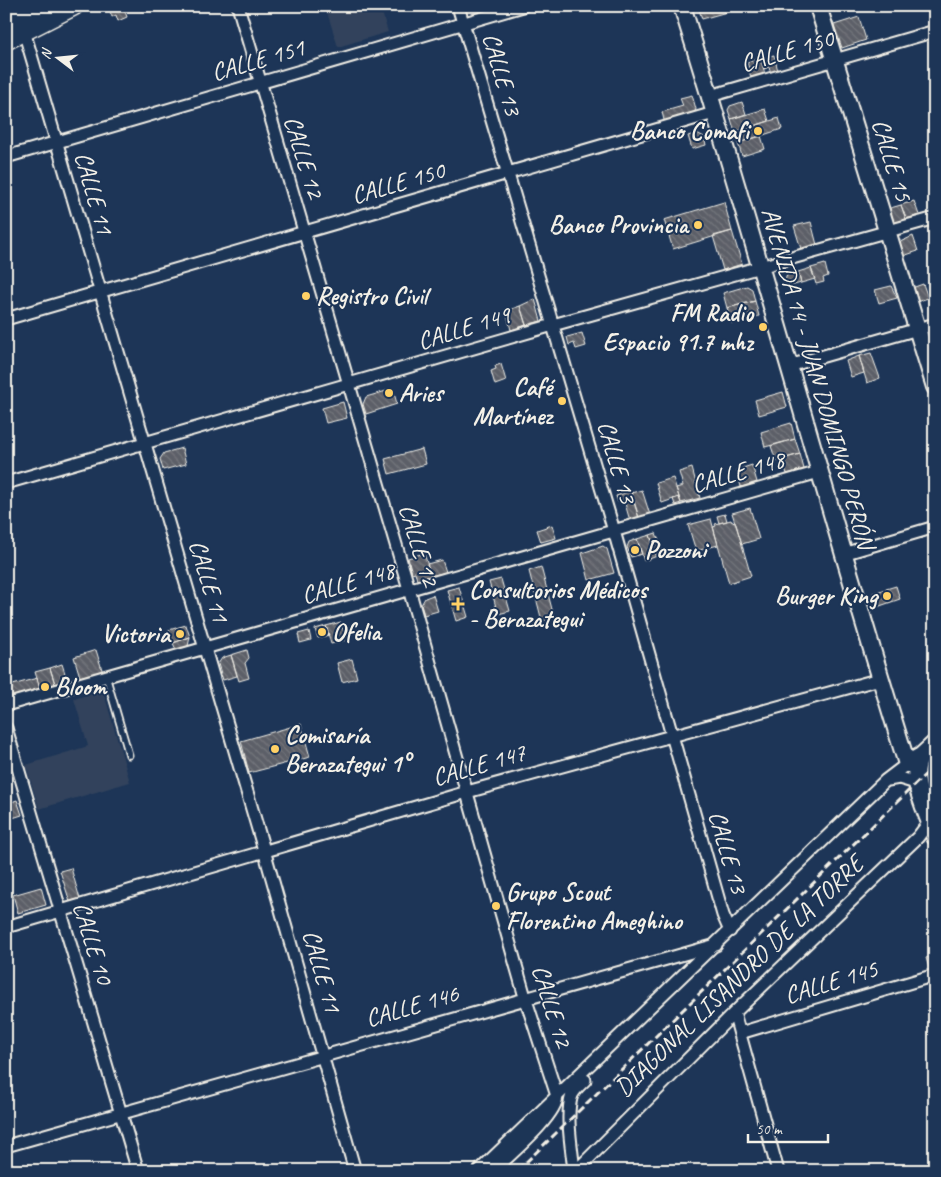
<svg xmlns="http://www.w3.org/2000/svg" width="941" height="1177" font-family="Caveat,sans-serif">
<style>
.built{fill:#30425c}
.building{fill:url(#building-back-hatch);stroke:#f4f1e8}
.lines{fill:none;stroke-linecap:round;stroke-linejoin:round}
.lane-casing{stroke:#f4f1e8;stroke-width:9}
.street-casing{stroke:#f4f1e8;stroke-width:15}
.secondary-casing{stroke:#f4f1e8;stroke-width:20}
.primary-casing{stroke:#f4f1e8;stroke-width:22}
.lane{stroke:#1d3557;stroke-width:5.5}
.street{stroke:#1d3557;stroke-width:11}
.secondary{stroke:#1d3557;stroke-width:16}
.primary{stroke:#1d3557;stroke-width:19}
.rail{stroke:#f4f1e8;stroke-width:3;stroke-dasharray:8 4;stroke-linecap:butt}
.poi-dot{fill:#ffd166;stroke:#1d3557;stroke-width:2}
.labels{text-anchor:middle;dominant-baseline:central;stroke-width:4;stroke-linejoin:round;paint-order:stroke}
.street-label{font-size:25px;fill:#f4f1e8;stroke:#1d3557}
.poi-label{font-size:25px;font-weight:bold;fill:#f4f1e8;stroke:#1d3557;text-anchor:start}
</style>
<defs>
<pattern id="building-back-hatch" width="6" height="6" patternUnits="userSpaceOnUse" patternTransform="scale(1.25)"><rect width="6" height="6" fill="#5c5f67"/><path d="M-1 5l2 2M0 0l6 6M5-1l2 2" fill="none" stroke="#74767d"/></pattern>
</defs>
<rect width="100%" height="100%" fill="#1d3557"/>
<filter id="ink" filterUnits="userSpaceOnUse"><feTurbulence type="fractalNoise" baseFrequency=".02" numOctaves="2"/><feDisplacementMap in="SourceGraphic" scale="10" xChannelSelector="R" yChannelSelector="G"/><feConvolveMatrix kernelMatrix="1 2 1 2 8 2 1 2 1" color-interpolation-filters="sRGB"/></filter>
<g filter="url(#ink)">
<!-- built -->
<path class="built" d="M325,6H380L388,32L338,47Z
M103,690L130,782L39,809L26,765L88,746L74,699Z"/>
<!-- building -->
<path class="building" d="M108,6H123L127,17L118,21L116,15L112,17Z
M140,6H155L141,11Z
M698,6H740L741,8L702,19Z
M859,17L866,40L842,48L834,25Z
M774,55L778,71L771,73L769,67L764,69L761,58Z
M761,58L765,75L751,78L747,62Z
M692,95L696,109L693,116L665,124L662,112L683,106L680,98Z
M742,102L746,114L731,119L728,110L730,106Z
M765,109L769,121L735,132L731,119Z
M779,118L782,129L738,143L735,132Z
M697,133L704,137L706,145L692,149L688,136Z
M761,136L765,149L742,156L738,143Z
M914,201L919,215L906,219L901,205Z
M724,202L732,231L673,249L664,220Z
M901,205L906,219L894,223L891,221L887,209Z
M811,222L817,245L801,249L794,226Z
M732,231L742,264L723,270L713,236Z
M913,236L918,251L903,256L900,242Z
M825,264L828,276L823,278L824,282L816,284L811,268Z
M811,268L815,279L801,283L798,272Z
M798,272L801,283L787,287L785,280L787,275Z
M923,284L928,298L916,302L912,288Z
M747,286L752,289L755,301L727,308L723,293Z
M891,286L897,298L879,303L875,290Z
M535,299L541,321L526,325L520,306Z
M755,301L759,316L731,323L727,308Z
M520,306L526,325L511,330L506,311Z
M582,333L586,346L576,349L574,343L569,345L567,337Z
M871,353L880,378L867,383L859,356Z
M859,356L864,373L851,377L846,361Z
M501,364L506,381L495,385L491,371L496,369L495,366Z
M393,389L397,404L366,414L363,404L366,397Z
M783,392L787,407L759,415L755,400Z
M343,402L347,418L326,423L322,408Z
M791,423L795,439L765,447L761,432Z
M795,439L800,454L776,461L771,446Z
M182,448L186,464L163,470L160,459L164,453Z
M422,449L426,464L389,474L385,459Z
M800,454L804,469L787,474L782,459Z
M752,465L757,482L741,487L737,470Z
M692,468L700,498L681,503L676,488L683,486L679,472Z
M673,478L679,497L662,503L656,483Z
M642,490L650,515L639,518L631,493Z
M631,491L639,518L630,521L624,500L618,502L616,496Z
M679,497L681,503L675,505L673,499Z
M750,508L759,539L742,544L732,513Z
M725,514L727,521L719,523L717,516Z
M711,519L718,545L696,551L688,525Z
M731,520L732,522L735,521L751,576L729,583L713,527L716,526L715,524Z
M552,525L556,538L541,542L537,530Z
M656,533L663,552L656,555L650,535Z
M650,535L657,556L644,561L637,539Z
M637,539L642,554L631,557L627,547L629,542Z
M603,546L607,549L614,573L589,580L582,553Z
M424,553L431,576L417,580L415,572L412,573L408,558Z
M442,560L446,572L431,576L427,564Z
M541,567L554,617L542,621L529,571Z
M501,579L510,611L498,614L489,582Z
M896,586L900,599L877,607L873,593Z
M459,587L468,617L456,621L447,590Z
M433,595L438,611L424,615L421,605L425,598Z
M341,622L346,640L331,644L326,626Z
M186,625L190,637L173,643L169,630Z
M326,626L329,635L318,638L315,629Z
M309,631L311,640L300,643L298,634Z
M190,637L188,646L176,650L173,643Z
M96,650L103,673L81,680L74,657Z
M247,650L249,658L245,663L249,678L239,681L231,655Z
M231,655L237,676L223,680L218,664L222,658Z
M352,659L357,678L342,682L337,663Z
M62,664L68,683L56,687L50,668Z
M50,668L56,687L41,692L35,672Z
M37,678L41,692L14,700L9,697L6,687Z
M301,724L310,757L249,773L241,741Z
M17,800L22,815L6,820V804Z
M71,868L80,899L70,902L60,871Z
M41,887L46,905L18,913L13,895Z
M935,955V970L930,971L926,958Z"/>
<g class="lines">
<defs>
<path id="lane" d="M106,676L129,755"/>
<path id="street" d="M15,6L24,31L264,850L355,1171
M238,6L409,589L525,997L557,1096C557,1116 508,1156 493,1171
M458,6L614,531L723,915L730,931
M710,96L935,31
M6,157L523,6
M6,319L714,113
M789,366L935,324
M6,483L553,325L935,218
M843,554L935,527
M6,705L819,472
M6,728L138,1171
M888,780L899,778L916,783
M6,927L467,792L880,679
M734,1013L778,1171
M740,1033L935,975
M6,1146L716,945
M479,1171L886,780L907,764
M574,1171C572,1150 565,1114 572,1095C575,1089 580,1085 585,1080
M576,1171L734,1013L918,837L933,817"/>
<path id="secondary" d="M682,6C761,257 828,512 907,764L921,756L935,743
M818,6L935,387
M921,756C907,780 928,812 935,837"/>
<path id="primary" d="M6,23L38,6
M6,40L73,6"/>
</defs>
<!-- lane casing -->
<use href="#lane" class="lane-casing"/>
<!-- street casing -->
<use href="#street" class="street-casing"/>
<!-- secondary casing -->
<use href="#secondary" class="secondary-casing"/>
<!-- primary casing -->
<use href="#primary" class="primary-casing"/>
<!-- lane -->
<use href="#lane" class="lane"/>
<!-- street -->
<use href="#street" class="street"/>
<!-- secondary -->
<use href="#secondary" class="secondary"/>
<!-- primary -->
<use href="#primary" class="primary"/>
<!-- rail -->
<path class="rail" d="M517,1171L935,765"/>
</g>
</g>
<!-- markers -->
<g class="poi-dot">
<circle cx="758" cy="131" r="5"/>
<circle cx="698" cy="225" r="5"/>
<circle cx="306" cy="296" r="5"/>
<circle cx="763" cy="327" r="5"/>
<circle cx="389" cy="393" r="5"/>
<circle cx="562" cy="401" r="5"/>
<circle cx="635" cy="550" r="5"/>
<circle cx="887" cy="596" r="5"/>
<path d="M455.5 596.5h5v5h5v5h-5v5h-5v-5h-5v-5h5z"/>
<circle cx="322" cy="632" r="5"/>
<circle cx="180" cy="634" r="5"/>
<circle cx="45" cy="687" r="5"/>
<circle cx="275" cy="749" r="5"/>
<circle cx="496" cy="906" r="5"/>
</g>
<g class="labels">
<!-- street labels -->
<g class="street-label">
<text transform="translate(787 51) rotate(-16)">CALLE 150</text>
<text transform="translate(258 60) rotate(-16)">CALLE 151</text>
<text transform="translate(502 74) rotate(74)">CALLE 13</text>
<text transform="translate(304 157) rotate(73)">CALLE 12</text>
<text transform="translate(892 160) rotate(73)">CALLE 15</text>
<text transform="translate(398 183) rotate(-16)">CALLE 150</text>
<text transform="translate(94 193) rotate(74)">CALLE 11</text>
<text transform="translate(464 328) rotate(-17)">CALLE 149</text>
<text transform="translate(818 378) rotate(74)">AVENIDA 14 - JUAN DOMINGO PERÓN</text>
<text transform="translate(617 462) rotate(74)">CALLE 13</text>
<text transform="translate(738 472) rotate(-16)">CALLE 148</text>
<text transform="translate(419 545) rotate(73)">CALLE 12</text>
<text transform="translate(209 581) rotate(73)">CALLE 11</text>
<text transform="translate(348 583) rotate(-16)">CALLE 148</text>
<text transform="translate(479 765) rotate(-16)">CALLE 147</text>
<text transform="translate(728 852) rotate(74)">CALLE 13</text>
<text transform="translate(93 943) rotate(73)">CALLE 10</text>
<text transform="translate(322 971) rotate(74)">CALLE 11</text>
<text transform="translate(739 976) rotate(-44)">DIAGONAL LISANDRO DE LA TORRE</text>
<text transform="translate(831 982) rotate(-17)">CALLE 145</text>
<text transform="translate(412 1006) rotate(-16)">CALLE 146</text>
<text transform="translate(552 1006) rotate(73)">CALLE 12</text>
</g>
<!-- poi labels -->
<g class="poi-label">
<text x="748" y="131" text-anchor="end">Banco Comafi</text>
<text x="688" y="225" text-anchor="end">Banco Provincia</text>
<text x="316" y="296">Registro Civil</text>
<text x="753" y="313" text-anchor="end">FM Radio<tspan x="753" dy="29">Espacio 91.7 mhz</tspan></text>
<text x="552" y="387" text-anchor="end">Café<tspan x="552" dy="29">Martínez</tspan></text>
<text x="399" y="393">Aries</text>
<text x="645" y="550">Pozzoni</text>
<text x="469" y="590">Consultorios Médicos<tspan x="469" dy="29">- Berazategui</tspan></text>
<text x="877" y="596" text-anchor="end">Burger King</text>
<text x="332" y="632">Ofelia</text>
<text x="170" y="634" text-anchor="end">Victoria</text>
<text x="55" y="687">Bloom</text>
<text x="285" y="735">Comisaría<tspan x="285" dy="29">Berazategui 1°</tspan></text>
<text x="506" y="892">Grupo Scout<tspan x="506" dy="29">Florentino Ameghino</tspan></text>
</g>
</g>
<!-- margin -->
<rect width="941" height="1177" fill="none" stroke="#1d3557" stroke-width="25"/>
<rect x="12" y="12" width="916" height="1152" fill="none" stroke="#f4f1e8" stroke-width="2" filter="url(#ink)"/>
<!-- north arrow -->
<g transform="translate(58 58) rotate(286)" stroke="#1d3557" stroke-width="4" paint-order="stroke">
<path d="M0-4L9 19L0 12L-9 19Z" fill="#f4f1e8"/>
<text y="-8" font-size="14" font-weight="bold" text-anchor="middle" fill="#f4f1e8">N</text>
</g>
<!-- scale -->
<path d="M748 1134v8h80v-8" fill="none" stroke="#f4f1e8" stroke-width="2.5"/>
<text x="756" y="1134" font-size="15" fill="#f4f1e8" stroke="#1d3557" stroke-width="4" paint-order="stroke">50 m</text>
</svg>
